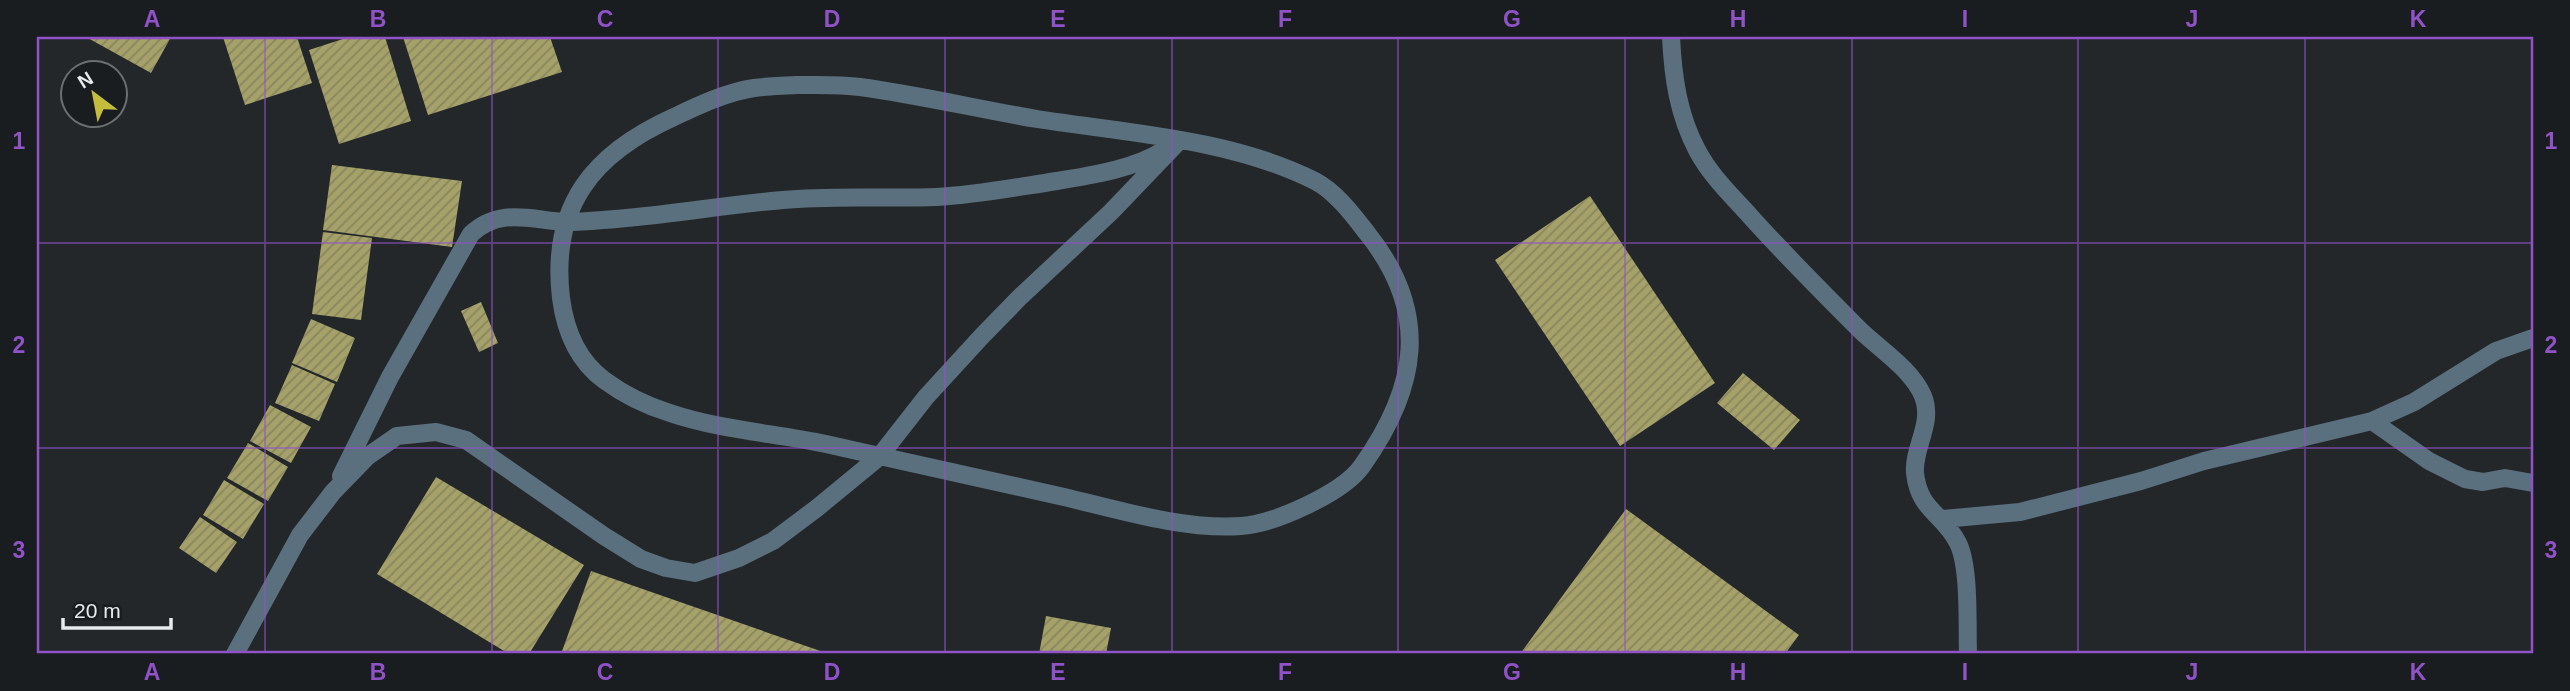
<svg xmlns="http://www.w3.org/2000/svg" width="2570" height="691" font-family="Helvetica,sans-serif">
<style>
.building{fill:url(#building-hatch)}
.lines{fill:none;stroke-linecap:round;stroke-linejoin:round}
.minor{stroke:#5a707e;stroke-width:18}
.grid{fill:none;stroke:#9152c8;stroke-width:2;stroke-opacity:0.55}
.neatline{fill:none;stroke:#9152c8;stroke-width:2.5}
.grid-label{font-size:23px;text-anchor:middle;font-weight:bold;fill:#9152c8}
</style>
<defs>
<pattern id="building-hatch" width="6" height="6" patternUnits="userSpaceOnUse" patternTransform="scale(1.75)"><rect width="6" height="6" fill="#a5a169"/><path d="M-1 1l2-2M0 6l6-6M5 7l2-2" fill="none" stroke="#88865f"/></pattern>
</defs>
<rect width="100%" height="100%" fill="#232729"/>
<!-- building -->
<path class="building" d="M86,37H171L151,73Z
M223,37H297L312,83L245,105Z
M349,37H385L411,121L339,144L309,50Z
M403,37H550L562,72L428,115Z
M332,165L462,181L452,247L323,230Z
M1590,196L1715,383L1620,446L1495,260Z
M323,232L372,238L361,320L312,314Z
M481,302L498,343L479,352L461,311Z
M311,319L355,338L337,382L292,363Z
M292,365L335,384L319,421L275,403Z
M1743,373L1800,420L1774,450L1717,403Z
M270,405L311,427L291,463L250,441Z
M248,443L288,467L268,501L227,478Z
M436,477L584,565L529,654H509L377,574Z
M224,480L264,504L243,539L203,515Z
M1626,509L1799,635L1785,654H1520Z
M200,517L237,542L216,573L179,548Z
M591,571L829,654H561Z
M1046,616L1111,628L1106,654H1039Z"/>
<g class="lines">
<!-- minor -->
<path class="minor" d="M1671,37C1673,77 1678,114 1697,150C1710,175 1731,195 1750,216C1785,255 1823,293 1861,331C1881,350 1911,369 1923,396C1934,423 1913,447 1915,473C1919,511 1943,513 1958,543C1970,567 1967,626 1968,654
M796,85C817,85 839,84 860,87C919,95 978,109 1037,119C1128,133 1232,139 1315,181C1336,192 1353,215 1367,233C1431,313 1418,387 1362,466C1343,493 1274,524 1241,526C1184,530 1119,510 1064,497C984,479 905,462 826,444C774,433 720,430 670,413C647,406 623,394 604,380C577,360 565,329 561,298C550,205 594,153 674,117C699,105 727,92 754,88C768,86 782,86 796,85Z
M2372,421L2429,461L2465,479L2483,482L2505,478L2533,483
M341,476L390,377L471,234C500,207 531,220 566,222C578,222 591,221 603,220C663,216 723,205 783,200C833,195 885,199 936,197C977,195 1017,187 1057,181C1092,175 1134,169 1164,150
M1943,519L2020,512L2141,481L2204,461L2372,421L2414,402L2496,351L2533,338
M235,654L300,535L333,492L368,456L397,436L436,432L466,440L604,536L641,559L666,568L695,573L739,558L773,541L817,508L879,457L926,397L982,336L1019,298L1111,212L1179,141"/>
</g>
<!-- grid -->
<path class="grid" d="M265,37V654M492,37V654M718,37V654M945,37V654M1172,37V654M1398,37V654M1625,37V654M1852,37V654M2078,37V654M2305,37V654M37,243H2533M37,448H2533"/>
<!-- border -->
<rect width="2570" height="691" fill="none" stroke="#191d20" stroke-width="77"/>
<!-- north arrow -->
<g transform="translate(94 94) rotate(328)"><circle r="33" fill="#191d20" stroke="#6c6f72" stroke-width="2"/>
<path d="M0-5L12 26L0 18L-12 26Z" fill="#c5bc3d"/>
<text y="-10" font-size="19" font-weight="bold" text-anchor="middle" fill="#e8ebed">N</text>
</g>
<!-- scale -->
<path d="M63 618v10h108v-10" fill="none" stroke="#e8ebed" stroke-width="3.5"/>
<text x="74" y="618" font-size="21" fill="#e8ebed" stroke="#191d20" stroke-width="5" paint-order="stroke">20 m</text>
<rect x="38" y="38" width="2494" height="614" class="neatline"/>
<g class="grid-label">
<text x="152" y="27">A</text>
<text x="378" y="27">B</text>
<text x="605" y="27">C</text>
<text x="832" y="27">D</text>
<text x="1058" y="27">E</text>
<text x="1285" y="27">F</text>
<text x="1512" y="27">G</text>
<text x="1738" y="27">H</text>
<text x="1965" y="27">I</text>
<text x="2192" y="27">J</text>
<text x="2418" y="27">K</text>
<text x="19" y="149">1</text>
<text x="2551" y="149">1</text>
<text x="19" y="353">2</text>
<text x="2551" y="353">2</text>
<text x="19" y="558">3</text>
<text x="2551" y="558">3</text>
<text x="152" y="680">A</text>
<text x="378" y="680">B</text>
<text x="605" y="680">C</text>
<text x="832" y="680">D</text>
<text x="1058" y="680">E</text>
<text x="1285" y="680">F</text>
<text x="1512" y="680">G</text>
<text x="1738" y="680">H</text>
<text x="1965" y="680">I</text>
<text x="2192" y="680">J</text>
<text x="2418" y="680">K</text>
</g>
</svg>
